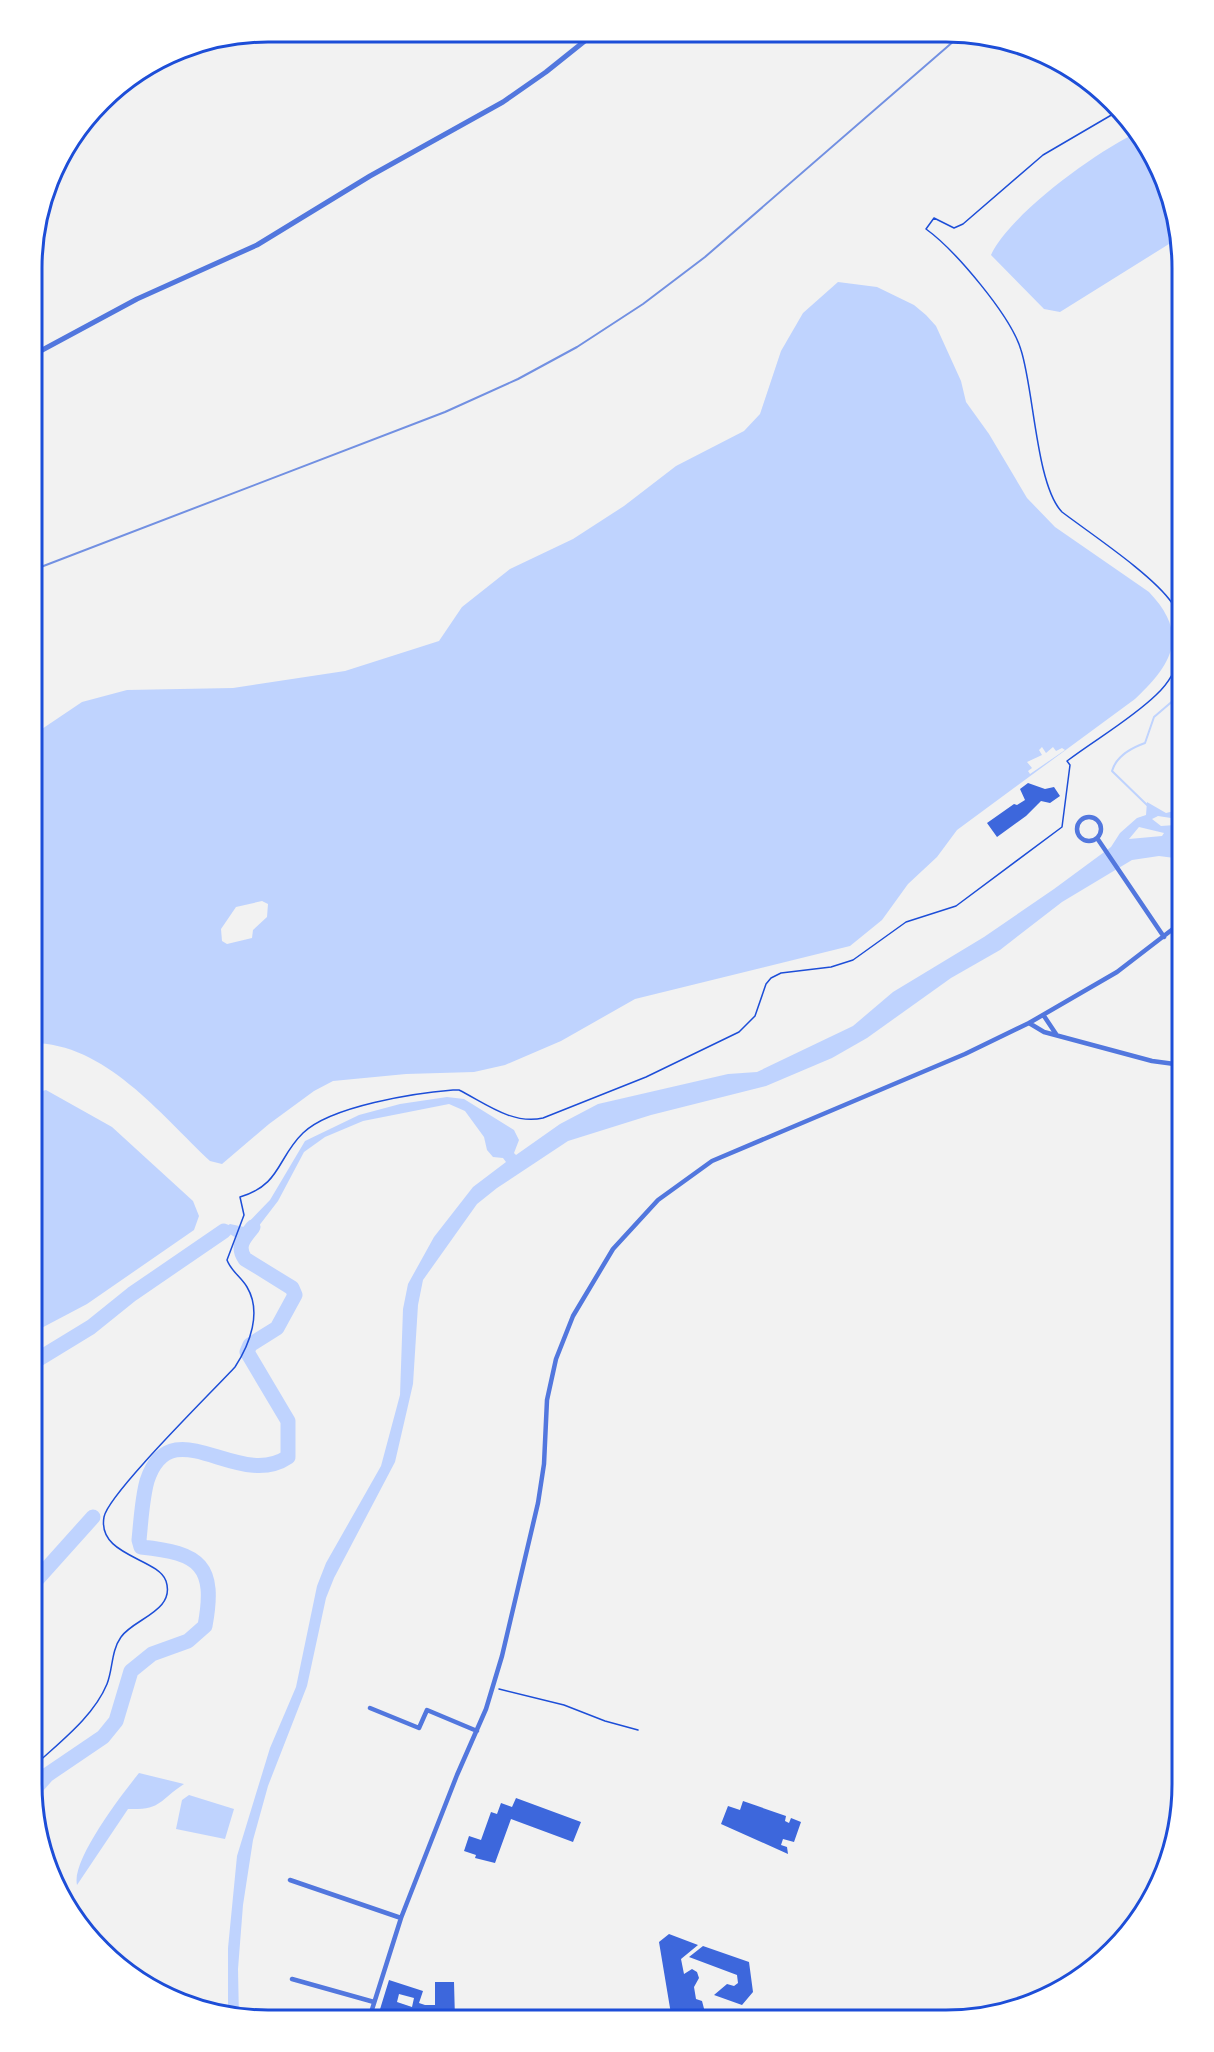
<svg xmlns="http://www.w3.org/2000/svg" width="1214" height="2052" font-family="'Zilla Slab',serif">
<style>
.water{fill:#bfd3fe;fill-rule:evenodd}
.pier{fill:#f2f2f2}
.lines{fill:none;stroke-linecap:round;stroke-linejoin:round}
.stream{stroke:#bfd3fe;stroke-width:2}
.river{stroke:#bfd3fe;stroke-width:15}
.building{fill:#3d67dc;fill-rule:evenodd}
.path{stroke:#1d4ed8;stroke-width:1.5}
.minor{stroke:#5277de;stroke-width:4.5}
.tertiary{stroke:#5277de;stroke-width:5}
.rail{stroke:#7290e2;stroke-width:2}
.rim{fill:none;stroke:#1d4ed8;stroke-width:3}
</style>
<rect width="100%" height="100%" fill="#f2f2f2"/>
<!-- water -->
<path class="water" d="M1138,132L1165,178L1177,239L1060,312L1044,309L991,255C1010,214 1097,151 1138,132Z
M838,282L877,287L914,305L926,315L936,326L961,381L966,402L989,434L1027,498L1055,527L1149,592C1190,635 1172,664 1135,699L957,830L937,857L908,884L882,920L850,946L635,999L561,1041L505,1065L474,1072L406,1074L333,1081L314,1091L269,1124L222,1164L210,1161C160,1114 105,1043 32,1043L33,735L82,702L127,690L233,688L345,671L439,641L462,607L510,569L573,539L624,506L676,466L744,431L760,414L781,351L803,313ZM262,901L268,904L267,917L253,930L252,938L227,944L222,941L221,929L236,907Z
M1147,802L1166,813L1178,810L1182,804V859L1159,856L1132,860L1062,902L1000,950L951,978L867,1038L832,1058L766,1086L651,1115L568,1141L497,1188L477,1204L423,1280L418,1305L413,1384L395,1462L334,1578L326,1598L307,1686L268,1786L253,1840L243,1905L238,1969L239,2019L228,2016V1948L237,1856L270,1748L296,1687L317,1586L326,1563L381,1466L400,1395L403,1309L408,1284L434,1237L473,1187L506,1162L503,1158L493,1157L487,1150L484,1137L465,1111L449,1104L363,1121L325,1137L304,1152L278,1201L245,1244L230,1234L223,1235L208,1245L205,1240L230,1224L244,1227L270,1200L305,1141L359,1115L400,1104L447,1097L464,1099L514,1130L519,1140L514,1153L516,1155L560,1124L598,1104L728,1074L757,1072L853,1026L893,992L984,937L1054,889L1111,847L1120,833L1137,818L1146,815ZM1158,816L1171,818L1175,825L1161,826L1152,819ZM1139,827L1164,833L1162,836L1129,839Z
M46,1090L112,1127L193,1201L199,1216L194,1230L87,1304L32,1333V1094Z
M139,1773L184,1784C158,1801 162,1810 128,1809L77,1885C71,1860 123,1793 139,1773Z
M189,1795L234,1809L225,1839L176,1829L182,1800Z"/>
<!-- pier -->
<path class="pier" d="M1042,747L1046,753L1053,747L1056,751L1062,748L1065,750L1030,774L1028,771L1032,768L1027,762L1042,755L1039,750Z"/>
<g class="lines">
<!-- stream -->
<path class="stream" d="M1147,805L1112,771C1116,757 1131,748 1145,743L1154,717L1182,693"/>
<!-- river -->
<path class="river" d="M32,1363L91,1327L132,1294L224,1231
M32,1585L93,1517
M33,1791L47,1775L103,1737L116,1721L131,1671L152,1654L188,1641L205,1626C216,1566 201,1553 141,1547L139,1540C141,1521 142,1499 147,1481C171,1407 238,1491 288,1457V1421L247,1352L250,1345L277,1328L295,1295L292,1288L245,1259C236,1246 244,1238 253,1227"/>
</g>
<!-- building -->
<path class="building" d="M1028,783L1045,789L1054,787L1060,796L1050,803L1041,801L1026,816L997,837L987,823L1014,804L1017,805L1025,800L1020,789Z
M516,1798L581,1822L573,1842L511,1819L495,1863L475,1858L476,1855L464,1851L469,1836L481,1840L491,1812L497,1814L501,1803L512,1807Z
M743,1801L786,1816L785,1821L789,1823L791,1818L801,1822L794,1842L783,1839L781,1845L787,1847L788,1854L721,1824L728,1806L740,1810Z
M669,1934L698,1945L681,1959L684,1974L692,1969L697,1972L699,1978L694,1987L696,1999L702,2001L707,2020H672L659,1942Z
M703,1946L749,1962L753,1992L742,2005L714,1995L727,1984L734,1986L738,1983L737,1975L689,1957Z
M389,1980L423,1991L419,2003L425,2005H435V1982H454L455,2019H435V2010H426L427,2019H377ZM399,1994L414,1998L412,2007L397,2002Z"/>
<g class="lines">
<!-- path -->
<path class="path" d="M499,1689L564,1705L605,1721L638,1730
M32,1768C57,1744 93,1718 107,1684C113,1669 111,1651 121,1637C133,1619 176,1611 166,1581C158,1558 97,1556 104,1517C108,1494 213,1391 235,1367C250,1344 262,1312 247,1287C241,1277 231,1271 227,1260L244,1215L240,1197C281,1185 277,1158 303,1133C331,1106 415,1093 453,1090H459C485,1103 512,1125 543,1118L646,1077L739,1032L755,1016L766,984L771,978L781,973L831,967L853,960L906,922L956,906L1062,827L1070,765L1067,761C1096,739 1130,720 1156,695C1181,672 1191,633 1172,603C1153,575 1091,534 1062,512C1036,485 1034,390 1021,350C1011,316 955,250 926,229L934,218L954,228L963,224L1043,155L1120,110"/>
<!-- minor -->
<path class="minor" d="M778,33V39
M1077 829a12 12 0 1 1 24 0a12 12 0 1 1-24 0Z
M1097,838L1164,937
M1044,1016L1056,1034
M1029,1023L1044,1032L1152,1061L1182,1065
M370,1708L419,1728L427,1710L477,1731
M290,1880L401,1918
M292,1979L374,2002
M369,2019L401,1918L457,1775L486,1709L502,1656L538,1503L544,1464L547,1400L556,1359L573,1316L613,1249L658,1200L712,1161L965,1054L1029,1023L1117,972L1182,922"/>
<!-- tertiary -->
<path class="tertiary" d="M33,355L137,299L257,245L370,176L503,102L546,72L596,32"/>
<!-- rail -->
<path class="rail" d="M33,570L445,412L518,379L577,347L643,304L705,257L962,34"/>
</g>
<!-- crop -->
<path d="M0 0H1214V2052H0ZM268 42H946A226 226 0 0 1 1172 268V1784A226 226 0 0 1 946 2010H268A226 226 0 0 1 42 1784V268A226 226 0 0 1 268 42Z" fill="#fff" fill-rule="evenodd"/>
<path class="rim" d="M268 42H946A226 226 0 0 1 1172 268V1784A226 226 0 0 1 946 2010H268A226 226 0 0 1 42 1784V268A226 226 0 0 1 268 42Z"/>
</svg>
